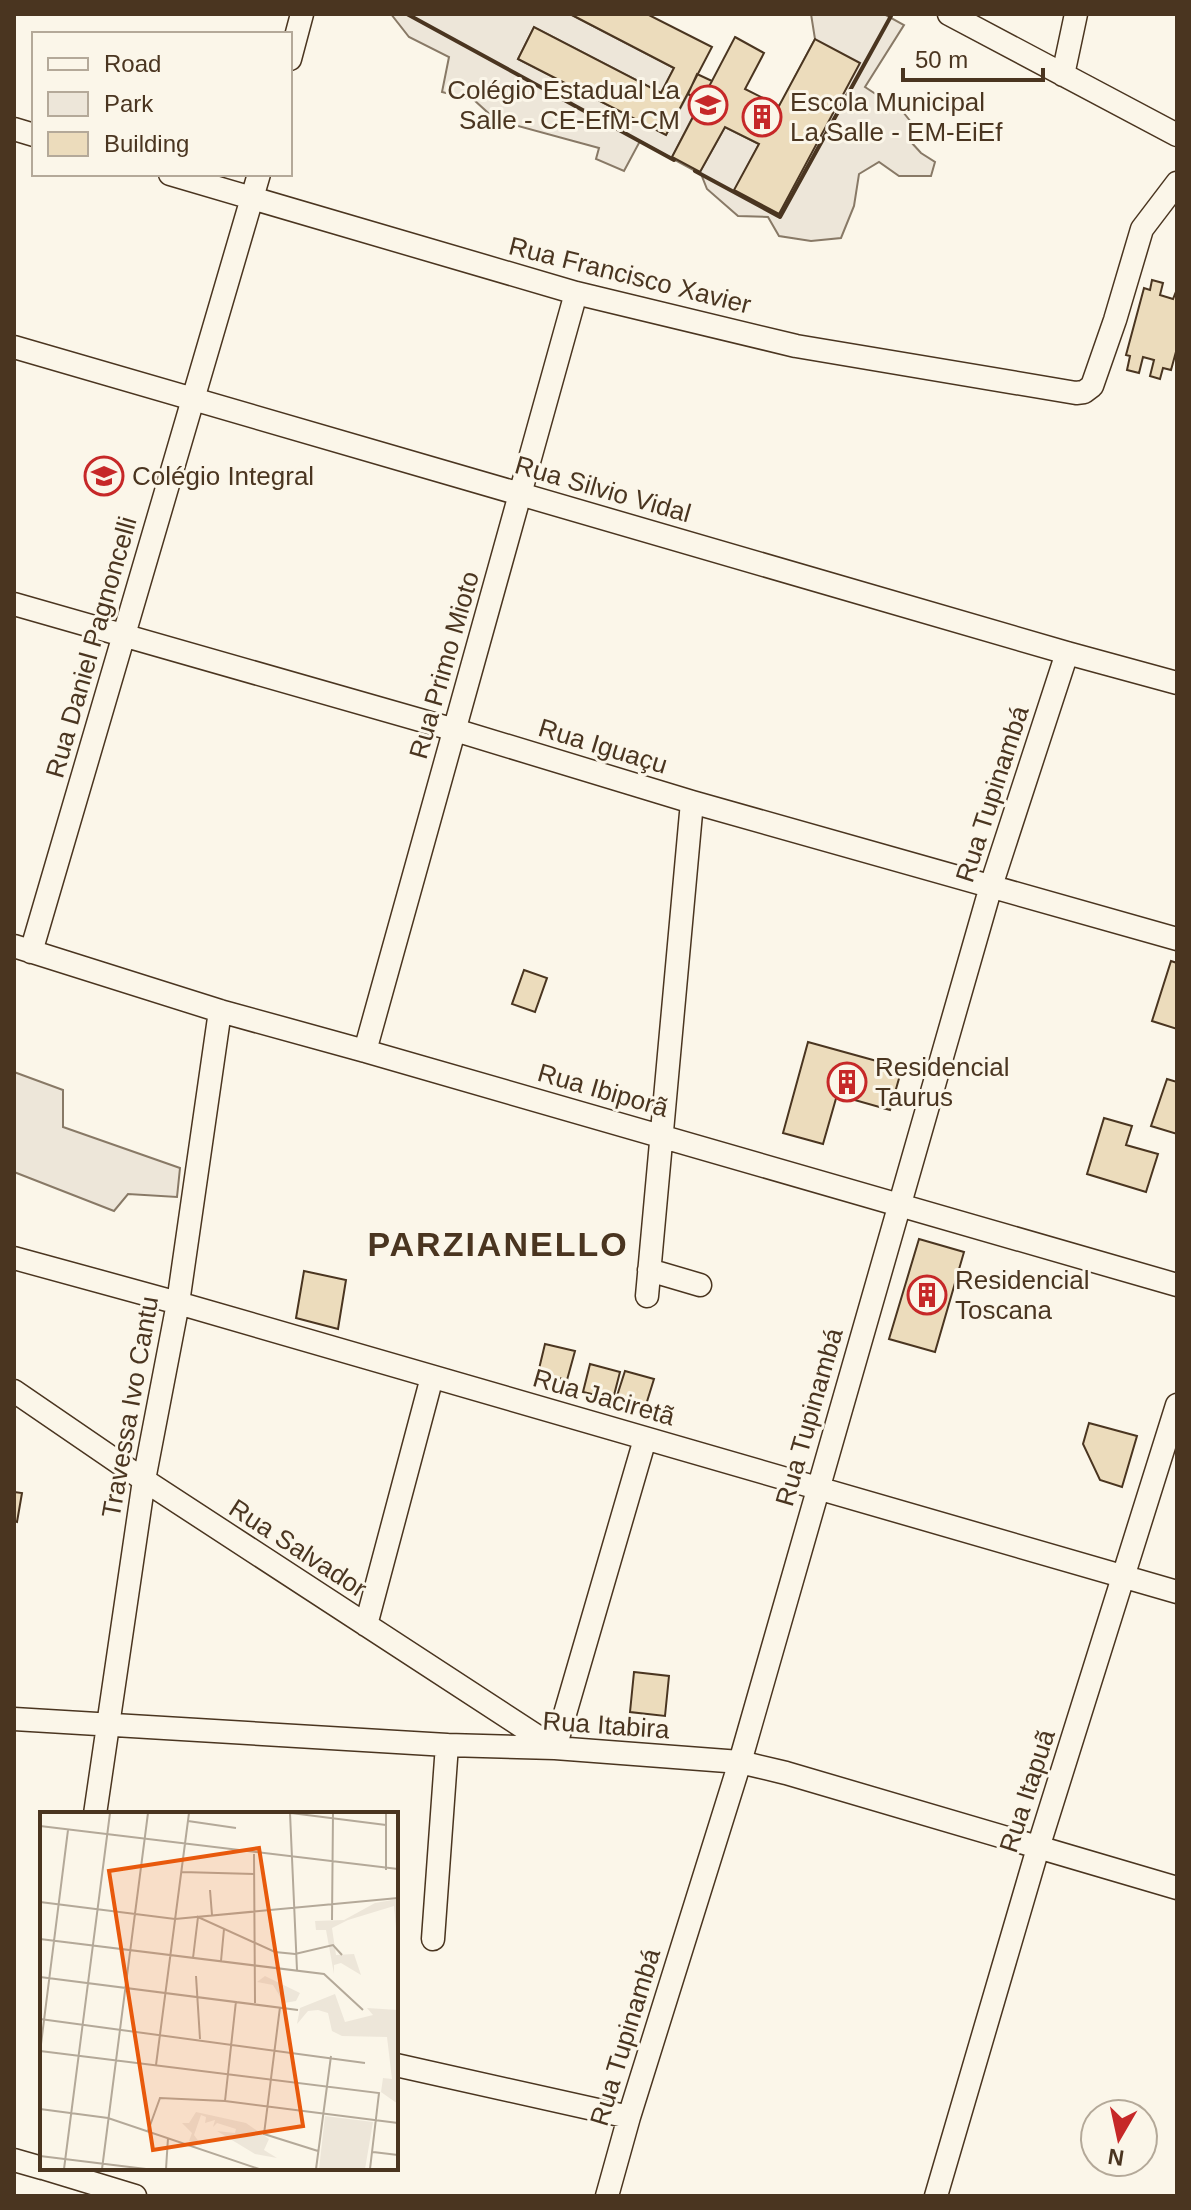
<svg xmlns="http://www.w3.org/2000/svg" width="1191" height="2210" font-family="Helvetica,sans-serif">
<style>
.green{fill:#ede6d9;stroke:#887966;stroke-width:2}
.building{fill:#ecdcbc;stroke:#4a3520;stroke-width:2}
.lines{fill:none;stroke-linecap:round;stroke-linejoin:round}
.minor-casing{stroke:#4a3520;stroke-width:25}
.minor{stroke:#fbf6e9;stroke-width:22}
.wall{stroke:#4a3520;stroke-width:4}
.labels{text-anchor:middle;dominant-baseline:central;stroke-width:6;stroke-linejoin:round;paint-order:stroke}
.poi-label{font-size:26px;fill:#4a3520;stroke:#fbf6e9;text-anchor:start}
.street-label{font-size:26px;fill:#4a3520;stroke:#fbf6e9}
.district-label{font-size:34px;font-weight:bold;letter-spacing:2px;fill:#4a3520;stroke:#fbf6e9}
.inset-road{fill:none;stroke:#b4a999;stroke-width:2}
.view{fill:#e8590c;fill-opacity:0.15;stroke:#e8590c;stroke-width:4}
.inset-edge{fill:none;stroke:#4a3520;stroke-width:4}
</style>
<rect width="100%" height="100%" fill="#fbf6e9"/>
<!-- green -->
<path class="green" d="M391,14H570L674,68L661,93L534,27L518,59L666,135L688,94L701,101L672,157L700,172L725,127L759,144L735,190L815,39L811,14H884L904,25L865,87L903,112L911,122V142L921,153L935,162L931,176H899L879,162L859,174L854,206L841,238L811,241L779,236L768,217L738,216L707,189L701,174L640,141L624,171L596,159L599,148L496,120L474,100L442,92L449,57L409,37Z
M14,1072L63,1090V1127L180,1168L177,1197L128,1194L114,1211L14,1172Z"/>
<!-- building -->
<path class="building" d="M570,14H647L712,47L666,135L518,59L534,27L661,93L674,68Z
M735,37L764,53L745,89L779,106L815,39L860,63L779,214L734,190L759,144L725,127L700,172L672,157Z
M697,74L712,81L701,101L688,94Z
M1152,280L1163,283L1160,295L1173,299L1177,289V348L1171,370L1163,368L1160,379L1150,376L1154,360L1143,357L1139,373L1127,370L1130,356L1126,355L1144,288L1150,290Z
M1171,961L1177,963V1029L1152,1021Z
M524,970L547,978L535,1012L512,1004Z
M808,1042L902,1068L890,1110L837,1095L823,1144L783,1133Z
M1167,1079L1177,1082V1134L1151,1126Z
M1104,1118L1132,1126L1126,1145L1158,1154L1146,1192L1087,1174Z
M919,1239L964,1252L935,1352L889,1339Z
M304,1271L346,1280L338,1329L296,1318Z
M545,1344L575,1351L567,1380L538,1373Z
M590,1364L620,1372L613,1399L583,1392Z
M625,1371L654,1379L645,1408L616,1399Z
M1089,1423L1137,1436L1122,1487L1100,1480L1083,1444Z
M14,1492L22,1493L17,1522L14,1521Z
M634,1672L669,1676L665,1716L630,1712Z"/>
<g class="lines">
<defs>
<path id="minor" d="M949,14L1177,135
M290,59L302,14
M1063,75L1076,14
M14,129L34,135
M170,174L576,293L796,346L1076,393L1084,392L1092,386L1115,320L1142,229L1177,183
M14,347L1067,653L1177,683
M14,604L455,730L692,802L1177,939
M14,946L220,1011L365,1051L1177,1285
M31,952L259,174
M365,1051L576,293
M14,1258L178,1303L1177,1592
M649,1270L700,1285
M647,1296L692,802
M14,1391L144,1480L555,1748L645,1439
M366,1625L432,1377
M14,1719L447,1745L555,1748L740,1762L786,1773L1177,1888
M95,1814L144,1480L178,1303L220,1011
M433,1939L447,1745
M396,2065L629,2117
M14,2160L42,2168
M43,2168L135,2196
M607,2196L629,2117L740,1762L991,886L1067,653
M936,2196L1038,1848L1177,1405"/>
</defs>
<!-- minor casing -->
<use href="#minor" class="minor-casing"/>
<!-- minor -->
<use href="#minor" class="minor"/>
<!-- wall -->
<path class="wall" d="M407,14L674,160
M695,171L780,217L891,16L888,14"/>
</g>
<!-- icons -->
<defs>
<symbol id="school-ring" viewBox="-11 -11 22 22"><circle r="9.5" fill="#fbf6e9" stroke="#c62828" stroke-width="1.5"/><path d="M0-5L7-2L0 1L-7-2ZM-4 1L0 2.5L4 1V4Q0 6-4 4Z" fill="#c62828"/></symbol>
<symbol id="building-ring" viewBox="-11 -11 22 22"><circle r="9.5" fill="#fbf6e9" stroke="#c62828" stroke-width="1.5"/><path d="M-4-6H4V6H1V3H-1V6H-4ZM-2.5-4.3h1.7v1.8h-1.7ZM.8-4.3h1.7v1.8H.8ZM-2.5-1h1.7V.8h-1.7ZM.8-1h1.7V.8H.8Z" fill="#c62828"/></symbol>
</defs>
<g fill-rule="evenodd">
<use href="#school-ring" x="686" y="83" width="44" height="44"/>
<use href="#building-ring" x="740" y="95" width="44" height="44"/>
<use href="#school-ring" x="82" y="454" width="44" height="44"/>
<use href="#building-ring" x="825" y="1060" width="44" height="44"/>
<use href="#building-ring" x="905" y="1273" width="44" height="44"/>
</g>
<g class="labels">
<!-- poi labels -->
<g class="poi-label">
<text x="680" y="90" text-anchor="end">Colégio Estadual La<tspan x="680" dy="30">Salle - CE-EfM-CM</tspan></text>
<text x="790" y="102">Escola Municipal<tspan x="790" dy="30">La Salle - EM-EiEf</tspan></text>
<text x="132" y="476">Colégio Integral</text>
<text x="875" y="1067">Residencial<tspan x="875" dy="30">Taurus</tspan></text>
<text x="955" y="1280">Residencial<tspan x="955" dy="30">Toscana</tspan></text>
</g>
<!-- street labels -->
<g class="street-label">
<text transform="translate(630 275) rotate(14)">Rua Francisco Xavier</text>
<text transform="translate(603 489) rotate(16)">Rua Silvio Vidal</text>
<text transform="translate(91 647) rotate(-74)">Rua Daniel Pagnoncelli</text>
<text transform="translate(444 665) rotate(-74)">Rua Primo Mioto</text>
<text transform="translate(603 746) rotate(17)">Rua Iguaçu</text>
<text transform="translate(992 794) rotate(-72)">Rua Tupinambá</text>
<text transform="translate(603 1090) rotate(16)">Rua Ibiporã</text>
<text transform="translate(604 1397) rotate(16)">Rua Jaciretã</text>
<text transform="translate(130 1407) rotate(-80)">Travessa Ivo Cantu</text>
<text transform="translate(809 1417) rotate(-74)">Rua Tupinambá</text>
<text transform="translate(298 1548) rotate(33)">Rua Salvador</text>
<text transform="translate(606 1725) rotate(4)">Rua Itabira</text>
<text transform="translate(1027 1791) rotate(-72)">Rua Itapuã</text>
<text transform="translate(625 2037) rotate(-73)">Rua Tupinambá</text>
</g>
<!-- district labels -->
<g class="district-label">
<text x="498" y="1244">PARZIANELLO</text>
</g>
</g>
<!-- overview -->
<g transform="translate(40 1812)">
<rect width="358" height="358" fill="#fbf6e9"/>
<path d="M358,87V138L354,94L308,108L292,116L296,143L314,142L321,163L301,151L294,153V162L286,118H276L275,109L304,108L335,91ZM225,164L260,181L256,189L244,191L233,173L217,170ZM295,182L305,210L333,203L327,196L358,198V292L341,280L343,266L352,267L347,225L302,224L292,219L288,201L278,198L268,199L257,212L260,196ZM156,300L206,311L229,327L224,338L237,346L215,342L177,319L195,321L196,317L177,311L173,315L175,308L165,311L166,305L161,303L154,323L162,334L149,329L152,321L142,311H149ZM285,304L333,310L325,357H279Z" fill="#ede6d9"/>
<path class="inset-road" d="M250,1L257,158M251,1L346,13M346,1V58M148,9L196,16M0,14L358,57M214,42L215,191M142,60L214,62M170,78L172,103M0,90L135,107L358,86M292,108L293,1M0,127L284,162L323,198M153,146L158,105L235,140L255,142L293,133L302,143M181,149L184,117M156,164L160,227M0,165L258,198M240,195L224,322L278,339M0,207L325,251M0,239L339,281L330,357M0,240L28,18M116,253L149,1M185,289L196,189M0,297L68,306L219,357M108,319L120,286L185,289L358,311M333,340L358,343M0,344L106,357M24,357L70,1M62,357L108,1M126,357L128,326M276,357L291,244"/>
<path class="view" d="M219,36L263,314L113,338L69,59Z"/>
<rect width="358" height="358" class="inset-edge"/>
</g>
<!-- border -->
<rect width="1191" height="2210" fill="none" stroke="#4a3520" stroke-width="32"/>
<!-- legend -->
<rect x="32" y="32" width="260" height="144" fill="#fbf6e9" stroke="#b4a999" stroke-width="2"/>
<rect x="48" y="58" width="40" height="12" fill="#fbf6e9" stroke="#b4a999" stroke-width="2"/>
<text x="104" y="72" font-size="24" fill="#4a3520">Road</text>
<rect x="48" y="92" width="40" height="24" fill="#ede6d9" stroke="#b4a999" stroke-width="2"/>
<text x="104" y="112" font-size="24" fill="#4a3520">Park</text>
<rect x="48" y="132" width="40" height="24" fill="#ecdcbc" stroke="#b4a999" stroke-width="2"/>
<text x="104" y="152" font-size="24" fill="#4a3520">Building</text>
<!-- north arrow -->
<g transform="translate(1119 2138) rotate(189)"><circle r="38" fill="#fbf6e9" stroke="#b4a999" stroke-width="2"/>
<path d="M0-6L14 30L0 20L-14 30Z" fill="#c62828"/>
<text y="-12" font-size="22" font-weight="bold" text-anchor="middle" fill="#4a3520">N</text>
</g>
<!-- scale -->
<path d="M903 68v12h140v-12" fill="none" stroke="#4a3520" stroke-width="4"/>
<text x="915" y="68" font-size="24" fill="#4a3520" stroke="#fbf6e9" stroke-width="6" paint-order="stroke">50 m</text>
</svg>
